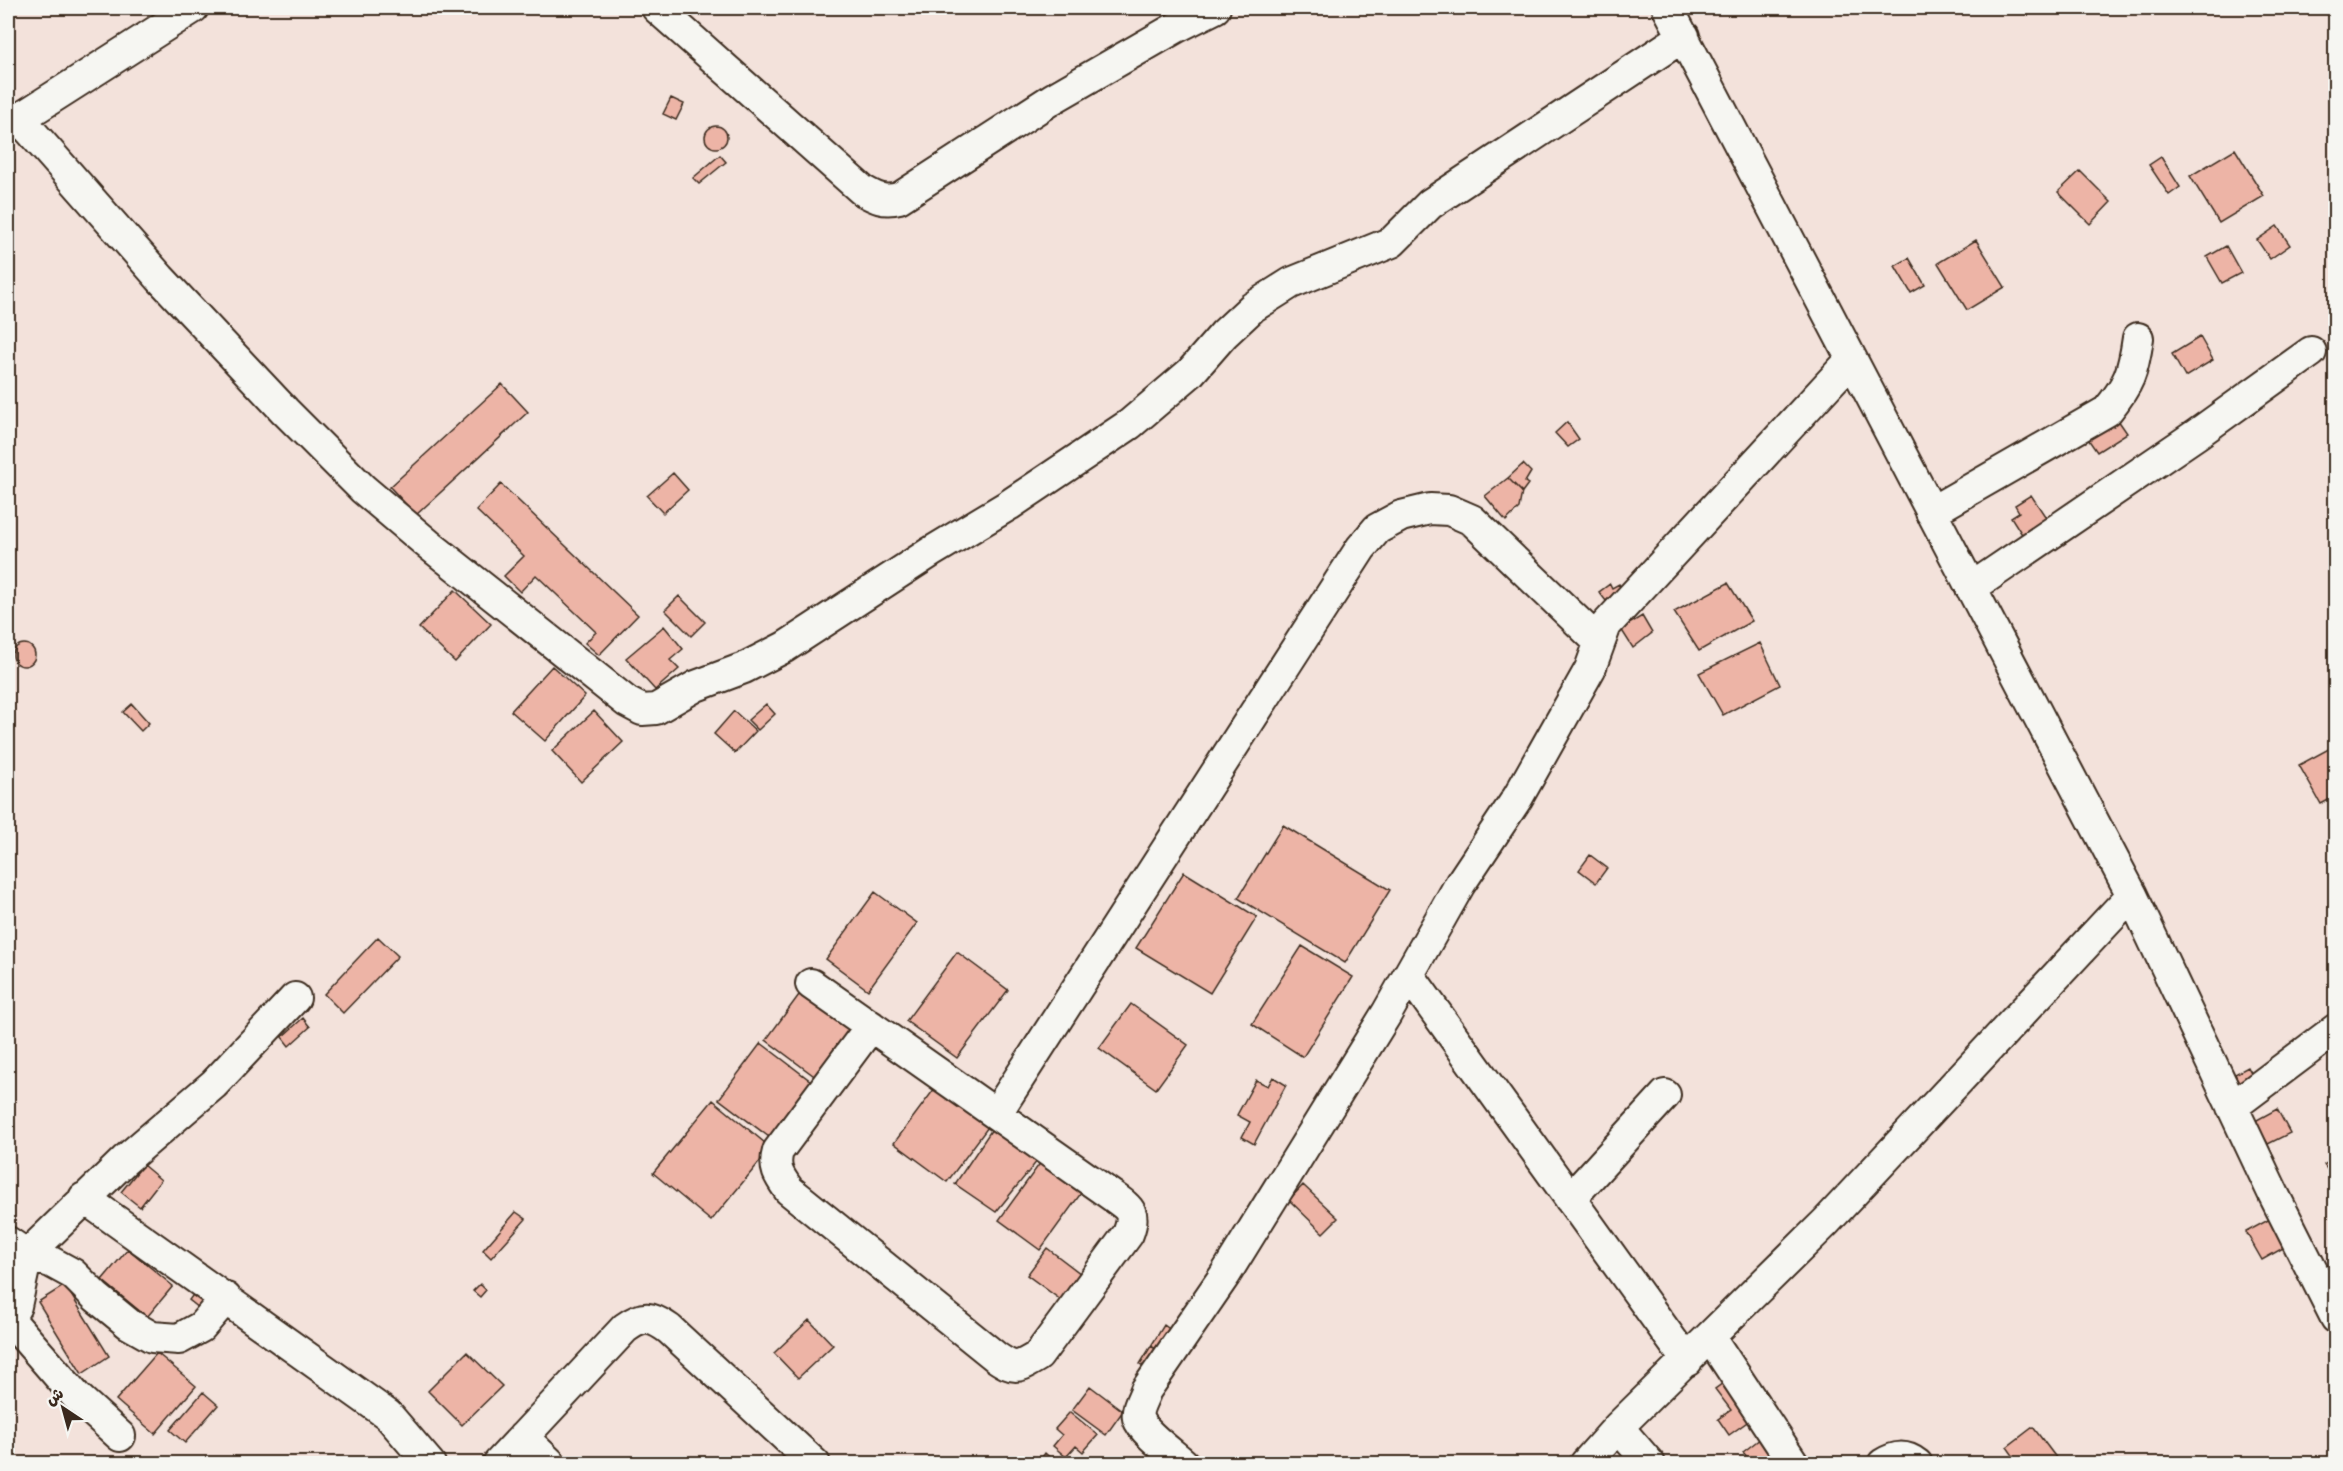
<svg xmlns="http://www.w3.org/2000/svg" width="2343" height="1471" font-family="Pangolin,'Playpen Sans Arabic',sans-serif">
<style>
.building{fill:#edb4a6;stroke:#3b2a1e;stroke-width:1.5}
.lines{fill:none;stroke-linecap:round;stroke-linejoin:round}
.minor-casing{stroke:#3b2a1e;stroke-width:34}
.minor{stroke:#f6f6f2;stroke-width:30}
</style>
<rect width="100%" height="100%" fill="#f3e2db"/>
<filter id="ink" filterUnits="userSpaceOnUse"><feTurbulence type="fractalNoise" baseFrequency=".0167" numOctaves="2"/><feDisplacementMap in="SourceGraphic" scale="12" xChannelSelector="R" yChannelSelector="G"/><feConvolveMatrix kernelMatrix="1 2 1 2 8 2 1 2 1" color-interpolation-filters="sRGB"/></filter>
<g filter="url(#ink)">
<!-- building -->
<path class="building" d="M671,98L684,104L676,120L663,114Z
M705 137a11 11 0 1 1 22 0a11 11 0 1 1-22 0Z
M2235,149L2264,196L2219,223L2190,176Z
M720,155L726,162L699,184L693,178Z
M2161,157L2180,187L2169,195L2149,165Z
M2080,171L2111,202L2090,224L2058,192Z
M2277,226L2290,245L2270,259L2257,240Z
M1976,240L2005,287L1967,310L1938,263Z
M2226,246L2241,273L2222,283L2207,257Z
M1909,258L1925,285L1911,293L1895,266Z
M2200,337L2213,360L2185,377L2172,354Z
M502,384L528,412L416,515L390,487Z
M2118,420L2127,433L2097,452L2088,439Z
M1567,422L1579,439L1568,447L1555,433Z
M1523,464L1531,472L1525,482L1528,484L1522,492L1508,478Z
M673,473L688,490L663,513L647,496Z
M1508,478L1522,492L1519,508L1506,521L1485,496Z
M501,484L638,615L599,655L585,643L596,632L536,575L520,592L504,576L524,556L476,510Z
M2031,495L2053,528L2028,544L2011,517L2019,512L2015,505Z
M1728,583L1752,621L1699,651L1674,612Z
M1610,584L1612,588L1619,584L1621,588L1606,601L1599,592Z
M455,590L491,624L455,662L419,628Z
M679,596L705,622L691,636L665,610Z
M1642,616L1652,633L1633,648L1621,629Z
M664,626L683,649L670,660L679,669L655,690L626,658Z
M1760,643L1780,685L1723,715L1699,673Z
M13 655a11 11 0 1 1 22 0a11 11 0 1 1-22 0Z
M552,666L585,696L545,741L511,711Z
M132,704L149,723L141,731L123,712Z
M766,704L775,714L758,730L748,720Z
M594,711L623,742L581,782L552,751Z
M734,711L756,731L735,753L714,734Z
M2336,745V796L2321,804L2299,765Z
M1283,825L1390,890L1345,963L1238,898Z
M1590,855L1607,868L1596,883L1579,870Z
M1184,872L1257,917L1210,993L1136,948Z
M875,892L917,923L868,990L826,959Z
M378,937L398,956L343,1013L324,994Z
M1302,946L1353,977L1303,1057L1252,1024Z
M957,952L1008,990L957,1058L906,1021Z
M804,988L860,1029L821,1081L766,1040Z
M1131,1004L1188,1045L1156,1089L1099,1048Z
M303,1018L310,1027L289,1046L282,1037Z
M761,1043L816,1085L773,1140L719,1099Z
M2248,1067L2257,1084L2244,1091L2235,1074Z
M1273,1077L1286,1085L1254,1144L1242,1137L1250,1122L1237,1115L1256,1080L1268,1086Z
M938,1084L991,1123L947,1182L894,1143Z
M713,1100L771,1148L711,1221L653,1173Z
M2277,1109L2290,1133L2268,1144L2255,1121Z
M996,1123L1042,1155L996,1212L955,1184Z
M1046,1155L1087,1185L1040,1250L999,1220Z
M2336,1157V1173L2332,1176L2324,1165Z
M143,1165L161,1180L140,1207L121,1192Z
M1303,1185L1338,1218L1323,1233L1289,1200Z
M516,1212L526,1219L491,1258L483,1250Z
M2270,1219L2285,1247L2262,1260L2246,1232Z
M1047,1248L1085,1277L1065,1303L1027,1275Z
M128,1249L173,1286L147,1317L102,1280Z
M480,1284L486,1290L480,1297L473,1291Z
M65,1285L109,1356L82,1374L38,1302Z
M198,1288L209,1296L199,1308L189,1300Z
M809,1320L833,1345L798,1378L774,1353Z
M1164,1325L1179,1336L1165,1355L1151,1346Z
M1151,1346L1165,1355L1154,1373L1140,1364Z
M467,1352L502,1386L462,1425L428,1391Z
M157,1353L196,1386L155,1434L116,1400Z
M1730,1378L1757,1415L1729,1435L1718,1419L1731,1410L1715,1389Z
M1090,1386L1123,1411L1106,1435L1072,1410Z
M203,1392L218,1405L185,1443L170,1430Z
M1070,1412L1098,1435L1083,1452L1076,1446L1066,1457L1053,1446L1062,1435L1055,1429Z
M2033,1427L2057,1459L2051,1464H2019L2007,1447Z
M1769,1432L1786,1453L1773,1464H1753L1743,1452Z
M1045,1453L1057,1464H1037Z"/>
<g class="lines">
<defs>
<path id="minor" d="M657,8L862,190C876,198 884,202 899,198L1052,99L1177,27L1215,8
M1668,8L2132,895L2274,1195L2336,1318
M19,118L160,278L285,411L363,489L428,544L627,702L642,710L656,709L696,686L744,668L785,647L931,552L1009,505L1130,424L1190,373L1224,334L1253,307L1291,283L1392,242L1430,204L1684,36
M8,126L193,8
M1931,512L2107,411C2129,384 2133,373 2138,338
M1971,588L2197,434L2311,352
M1409,975L1687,1361
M811,984C911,1054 1011,1125 1111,1195C1129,1208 1137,1211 1128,1234L1038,1356C1018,1368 1015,1370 996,1357L789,1190C779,1176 773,1168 778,1151L871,1026
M2232,1107L2336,1029
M996,1114L1361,548L1377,529L1401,516L1430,509L1449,510L1472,520L1599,642
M84,1198L388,1415L430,1464
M1570,1199L1665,1095
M8,1242L27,1255L51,1262L73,1274L96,1297L129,1324L152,1337L179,1339L201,1327L226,1298
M9,1319L76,1396L120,1436
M8,1321L16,1306L27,1255L125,1160L214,1084L295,998
M1710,1337L1794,1464
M1618,1427L1650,1464
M523,1437L551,1464
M498,1464L625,1328C643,1315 651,1316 669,1329L815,1464
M1184,1464C1173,1454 1142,1432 1138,1418C1136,1409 1143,1399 1146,1390L1225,1275L1387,1013L1460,884L1518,797L1590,669L1606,625L1851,360
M1585,1464L1618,1427L1826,1222L2132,895
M1883,1464C1895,1456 1906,1455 1917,1464"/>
</defs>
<!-- minor casing -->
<use href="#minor" class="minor-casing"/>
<!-- minor -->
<use href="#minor" class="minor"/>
</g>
</g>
<!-- margin -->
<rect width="2343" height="1471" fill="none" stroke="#f6f6f2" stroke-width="30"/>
<rect x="15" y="15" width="2313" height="1441" fill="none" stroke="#3b2a1e" stroke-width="2" filter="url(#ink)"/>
<!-- north arrow -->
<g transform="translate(63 1408) rotate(324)" stroke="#f6f6f2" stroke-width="4.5" paint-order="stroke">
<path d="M0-4.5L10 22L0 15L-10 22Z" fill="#3b2a1e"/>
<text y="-9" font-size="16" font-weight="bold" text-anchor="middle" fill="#3b2a1e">ش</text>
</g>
</svg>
